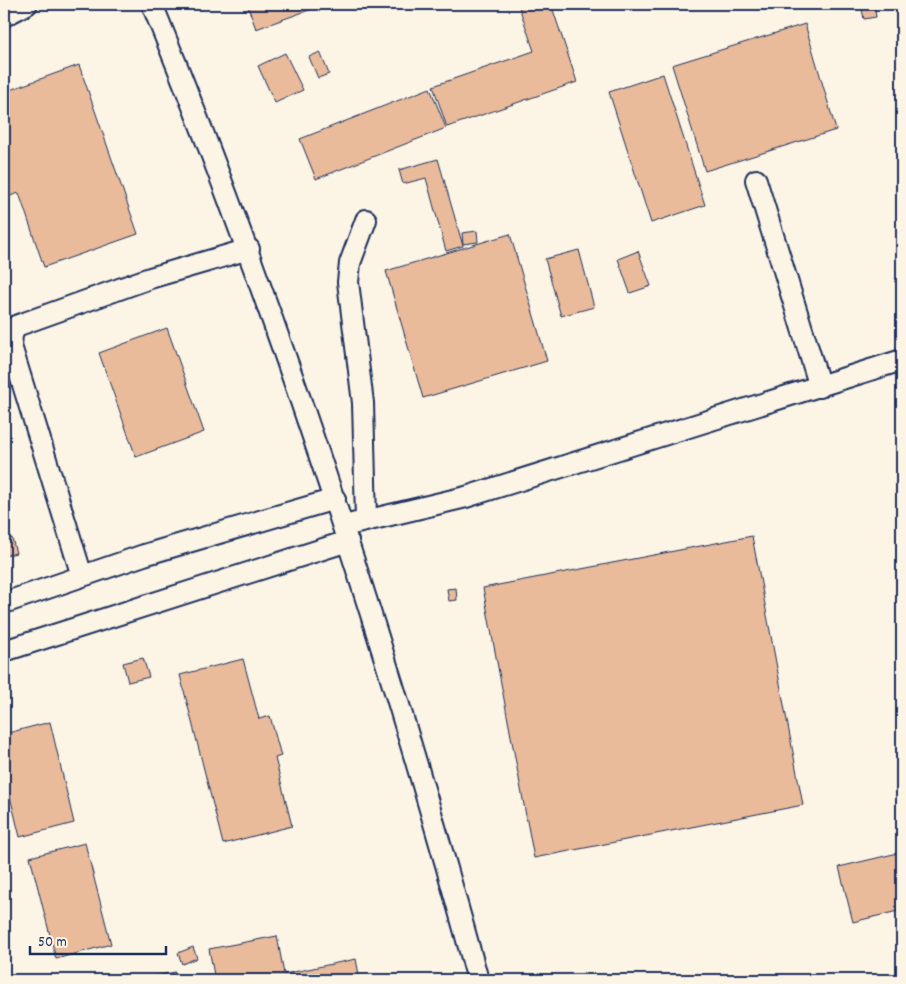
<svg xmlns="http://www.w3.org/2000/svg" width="906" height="984" font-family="Dekko,sans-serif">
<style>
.building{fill:#eabb9a;stroke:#1b2f5e}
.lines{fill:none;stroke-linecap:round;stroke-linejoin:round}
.minor-casing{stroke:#1b2f5e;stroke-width:24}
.minor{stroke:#fcf5e5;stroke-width:20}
</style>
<rect width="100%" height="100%" fill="#fcf5e5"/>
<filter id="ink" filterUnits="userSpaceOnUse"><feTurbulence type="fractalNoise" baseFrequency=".02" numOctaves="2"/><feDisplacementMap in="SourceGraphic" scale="10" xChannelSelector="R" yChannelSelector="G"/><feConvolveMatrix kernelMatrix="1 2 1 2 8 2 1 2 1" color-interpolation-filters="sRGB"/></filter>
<g filter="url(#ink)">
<!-- building -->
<path class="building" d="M247,4H326L256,29Z
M518,4H551L577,82L447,127L433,86L534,51Z
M861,4H874L876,17L864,19Z
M805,24L836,130L705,171L672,65Z
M320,52L329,74L318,78L309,57Z
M285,53L303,90L275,103L258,66Z
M79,65L138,234L44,267L19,193L4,198V92Z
M663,74L705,205L651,223L609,92Z
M430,88L446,128L316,179L300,139Z
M438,159L463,246L446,251L426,178L403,184L399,170Z
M477,231L478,242L463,244L462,233Z
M510,234L547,361L423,398L386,271Z
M579,250L594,307L561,316L545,259Z
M638,251L651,286L630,293L618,259Z
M167,328L204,432L136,457L99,353Z
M752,536L803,805L534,858L483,588Z
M12,538L16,553L4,556V540Z
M456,588L457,600L449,601L447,589Z
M143,658L149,677L128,682L123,663Z
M243,659L259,719L270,716L281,756L275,758L292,826L223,844L180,675Z
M50,722L74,823L20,837L4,772V734Z
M85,843L111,944L56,959L30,857Z
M902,852V910L853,922L839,867Z
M277,936L284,974L356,959L360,980H215L209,949Z
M193,947L197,958L182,964L178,953Z
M175,972L177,980H136Z"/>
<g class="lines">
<defs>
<path id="minor" d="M152,4C282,322 388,649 478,980
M4,16L27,4
M756,180L820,387
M366,220L350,263L348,282L363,403L366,519
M344,526L466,497L902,360
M82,576L11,346L12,335L16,326L150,278L249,249
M4,603L144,555L335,499
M4,651L348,541"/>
</defs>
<!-- minor casing -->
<use href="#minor" class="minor-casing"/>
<!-- minor -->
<use href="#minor" class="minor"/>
</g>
</g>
<!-- margin -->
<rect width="906" height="984" fill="none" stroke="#fcf5e5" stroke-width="20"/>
<rect x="10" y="10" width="886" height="964" fill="none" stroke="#1b2f5e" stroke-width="2" filter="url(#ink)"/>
<!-- scale -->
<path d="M30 946v8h136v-8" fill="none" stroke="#1b2f5e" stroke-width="2.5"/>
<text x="38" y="946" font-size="15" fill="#1b2f5e" stroke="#fcf5e5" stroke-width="4" paint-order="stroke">50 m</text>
</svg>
